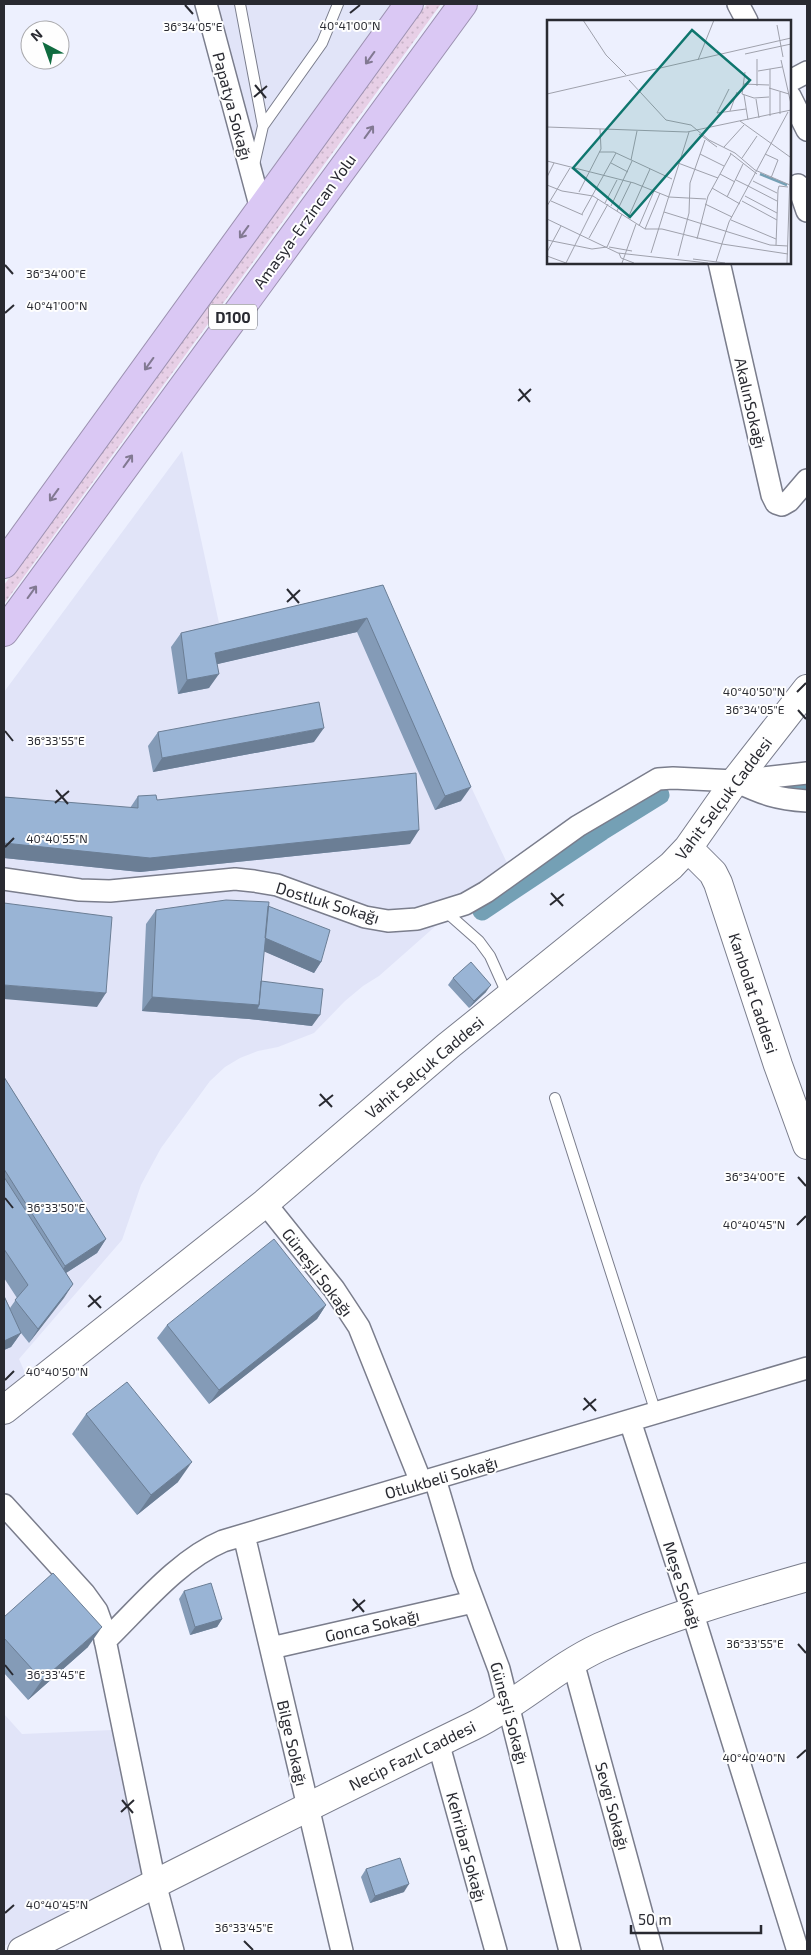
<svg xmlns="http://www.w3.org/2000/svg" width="811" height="1955" font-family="'Exo 2',sans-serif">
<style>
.built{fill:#e1e4f8}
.grass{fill:url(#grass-dots)}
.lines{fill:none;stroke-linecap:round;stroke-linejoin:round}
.canal{stroke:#74a0b5;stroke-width:19}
.lane-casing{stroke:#7a7d8c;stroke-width:12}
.street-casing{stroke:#7a7d8c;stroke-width:24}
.secondary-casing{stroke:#7a7d8c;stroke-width:30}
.highway-casing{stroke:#9c91b0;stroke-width:30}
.lane{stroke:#fff;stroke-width:10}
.street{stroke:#fff;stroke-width:21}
.secondary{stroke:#fff;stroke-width:28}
.highway{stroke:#dac8f4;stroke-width:28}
.wall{fill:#849bb7}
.shaded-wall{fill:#6b7e95}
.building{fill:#99b4d5;stroke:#6b7e95}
.oneway{stroke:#827992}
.ticks{fill:none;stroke:#292a31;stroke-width:2}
.labels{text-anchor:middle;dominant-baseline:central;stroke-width:4;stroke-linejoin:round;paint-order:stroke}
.shield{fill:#fefefe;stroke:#696a6e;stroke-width:1}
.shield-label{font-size:15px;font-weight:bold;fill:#292a31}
.street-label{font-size:16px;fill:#292a31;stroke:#fefefe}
.inset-river{fill:none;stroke:#74a0b5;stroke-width:2.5}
.inset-road{fill:none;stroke:#9fa1ac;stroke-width:1}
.view{fill:#0f766e;fill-opacity:0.15;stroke:#0f766e;stroke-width:2.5}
.inset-edge{fill:none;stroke:#292a31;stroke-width:2.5}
.ticks-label{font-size:12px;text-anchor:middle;fill:#292a31;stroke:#fefefe;stroke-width:4;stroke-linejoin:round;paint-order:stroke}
</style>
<defs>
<pattern id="grass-dots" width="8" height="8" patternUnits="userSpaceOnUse" patternTransform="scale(1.25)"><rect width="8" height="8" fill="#e7cfe6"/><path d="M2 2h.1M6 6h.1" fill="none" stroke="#c6b2c6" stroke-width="1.8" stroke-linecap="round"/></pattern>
</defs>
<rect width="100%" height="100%" fill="#edf0fe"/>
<!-- built -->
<path class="built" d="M214,4H396L261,192Z
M182,451L219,623L379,592L507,863L379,976L363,986L345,1001L314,1033L278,1047L258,1051L240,1058L225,1067L210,1081L161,1148L141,1185L122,1240L19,1359L26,1375L4,1397V692Z
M4,1714L22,1734L112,1730L146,1880L4,1946Z"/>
<!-- grass -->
<path class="grass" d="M427,4H441L4,604V585Z"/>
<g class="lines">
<!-- canal -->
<path class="canal" d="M796,786H807
M482,911L602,831L660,795"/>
<defs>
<path id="lane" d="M240,4L263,126L254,165
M263,126L322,43L338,4
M445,911L479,941L490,956L508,996
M555,1098L656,1413"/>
<path id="street" d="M206,4L261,209
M738,4L747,21
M790,81L807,72
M790,96L807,130
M798,185L807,211
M719,262L772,495L776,503L782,505L789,501L807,480
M735,781C763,794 776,799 807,801
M4,879L80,890L110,891L235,879L254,881L277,885L365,917L388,921L417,919L465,904L486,892L578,826L658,779L673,778L735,781L807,773
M265,1203L334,1289L359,1327L421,1482
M630,1421L692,1611L798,1951
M435,1479L463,1573L499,1669L570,1951
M4,1505L84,1593L97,1611L102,1625L155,1883L173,1951
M244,1535L342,1951
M105,1641C140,1607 178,1560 223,1541L807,1368
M271,1648L473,1602
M573,1662L652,1951
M438,1742L496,1951"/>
<path id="secondary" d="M688,848L713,873L718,883L778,1065L807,1145
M4,1410L265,1203L448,1046L671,866L688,848L735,781L807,689
M22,1951C172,1875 322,1799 473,1726C518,1704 555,1668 600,1647C667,1617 737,1597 807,1577"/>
<path id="highway" d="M4,564L409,4
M4,632L463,4"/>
</defs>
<!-- lane casing -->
<use href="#lane" class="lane-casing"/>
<!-- street casing -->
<use href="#street" class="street-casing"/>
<!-- secondary casing -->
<use href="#secondary" class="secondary-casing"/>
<!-- highway casing -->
<use href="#highway" class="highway-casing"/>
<!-- lane -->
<use href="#lane" class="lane"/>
<!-- street -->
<use href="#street" class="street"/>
<!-- secondary -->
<use href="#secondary" class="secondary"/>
<!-- highway -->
<use href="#highway" class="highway"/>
</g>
<!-- wall -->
<path class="wall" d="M383,585L461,801L435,810L357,632L217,664L209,688L178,694L171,647L181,633Z
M158,732L314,742L153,772L148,746Z
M138,796L157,800L410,844L140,872L4,858V797L130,808Z
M268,906L321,962L314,973L264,951L261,981L312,1026L249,1019L142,1011L146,924L156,910Z
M453,978L486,992L469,1008L448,985Z
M4,1077L106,1239L97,1253L66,1273L73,1284L29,1343L21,1333L11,1347L4,1350V1296L10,1308L17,1298L4,1278Z
M326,1305L317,1319L209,1404L157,1338L167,1325Z
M86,1414L178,1482L137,1515L72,1434Z
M184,1591L222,1619L217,1627L190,1635L179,1599Z
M4,1617L88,1647L28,1700L4,1673Z
M366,1869L404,1892L370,1903L361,1877Z"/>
<!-- shaded-wall -->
<path class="shaded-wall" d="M367,618L357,632L205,667L215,653Z
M219,674L209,688L178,694L187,680Z
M324,728L314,742L153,772L162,758Z
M471,787L461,801L435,810L445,796Z
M419,830L410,844L140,872L4,858V843Z
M263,937L321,962L314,973L256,948Z
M4,985L106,993L97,1007L4,999Z
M491,985L486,992L469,1008L474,1001Z
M152,997L259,1005L320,1015L312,1026L249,1019L142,1011Z
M106,1239L97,1253L55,1280L65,1266Z
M73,1284L64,1298L29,1343L38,1329Z
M326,1305L317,1319L209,1404L219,1390Z
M21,1333L11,1347L4,1350V1341Z
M192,1462L178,1482L137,1515L151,1495Z
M222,1619L217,1627L190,1635L195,1627Z
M102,1627L88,1647L28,1700L42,1680Z
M409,1884L404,1892L370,1903L375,1896Z"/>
<!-- building -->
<path class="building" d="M383,585L471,787L445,796L367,618L215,653L219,674L187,680L181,633Z
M319,702L324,728L162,758L158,732Z
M416,773L419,830L150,858L4,843V797L138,808V796L156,795L157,800Z
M226,900L269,902L259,1005L152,997L156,910Z
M4,903L112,917L106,993L4,985Z
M268,906L330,930L321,962L265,938Z
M471,962L491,985L474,1001L453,978Z
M261,981L323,989L320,1015L257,1009L259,1005Z
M4,1077L106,1239L65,1266L4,1169Z
M4,1177L73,1284L38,1329L15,1300L28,1285L4,1249Z
M274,1239L326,1305L219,1390L167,1325Z
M4,1296L21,1333L4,1341Z
M127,1382L192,1462L151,1495L86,1414Z
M53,1573L102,1627L42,1680L4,1638V1617Z
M211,1583L222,1619L195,1627L184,1591Z
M400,1858L409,1884L375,1896L366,1869Z"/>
<!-- one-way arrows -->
<defs><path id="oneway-shaft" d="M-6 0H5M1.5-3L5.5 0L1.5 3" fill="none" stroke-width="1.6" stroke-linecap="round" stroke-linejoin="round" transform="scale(1.25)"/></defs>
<g class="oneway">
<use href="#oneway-shaft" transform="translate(370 58) rotate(126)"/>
<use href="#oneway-shaft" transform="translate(369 132) rotate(-54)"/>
<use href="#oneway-shaft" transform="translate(244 232) rotate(126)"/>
<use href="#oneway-shaft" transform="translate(149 364) rotate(126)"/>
<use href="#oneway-shaft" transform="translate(128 461) rotate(-54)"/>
<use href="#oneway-shaft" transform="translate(54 495) rotate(126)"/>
<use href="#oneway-shaft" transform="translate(32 592) rotate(-54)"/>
</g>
<!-- ticks -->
<path class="ticks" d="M185,5L193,14M350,13L360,5M255,85L266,98M254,97L267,86M5,265L13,274M5,313L14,305M519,389L530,402M518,401L531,389M287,589L299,603M287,602L300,590M797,692L806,683M798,710L806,719M5,731L13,741M56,790L68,804M55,803L69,791M5,847L14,838M551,893L563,906M550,905L564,894M320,1094L332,1107M319,1106L333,1095M798,1177L806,1186M5,1198L13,1208M797,1225L806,1216M89,1295L101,1308M88,1307L101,1296M5,1380L14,1371M584,1398L596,1411M583,1410L596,1399M353,1599L364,1612M352,1611L365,1600M798,1644L806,1653M5,1665L13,1675M797,1758L806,1750M122,1800L133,1813M121,1812L134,1800M5,1913L14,1905M244,1941L253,1950"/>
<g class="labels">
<!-- shield labels -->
<rect class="shield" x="209" y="304.5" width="48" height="25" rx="4"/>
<g class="shield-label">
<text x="233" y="317">D100</text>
</g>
<!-- street labels -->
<g class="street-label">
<text transform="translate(233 106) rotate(75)">Papatya Sokağı</text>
<text transform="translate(304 221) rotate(-54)">Amasya-Erzincan Yolu</text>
<text transform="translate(751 403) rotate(77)">AkalınSokağı</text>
<text transform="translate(723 798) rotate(-53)">Vahit Selçuk Caddesi</text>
<text transform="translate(328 902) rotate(17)">Dostluk Sokağı</text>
<text transform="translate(754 993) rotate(72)">Kanbolat Caddesi</text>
<text transform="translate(424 1067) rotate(-40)">Vahit Selçuk Caddesi</text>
<text transform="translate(318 1272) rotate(53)">Güneşli Sokağı</text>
<text transform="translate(441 1477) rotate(-16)">Otlukbeli Sokağı</text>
<text transform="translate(683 1585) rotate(72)">Meşe Sokağı</text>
<text transform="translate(372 1625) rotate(-13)">Gonca Sokağı</text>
<text transform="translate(510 1713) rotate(75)">Güneşli Sokağı</text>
<text transform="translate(293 1743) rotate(77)">Bilge Sokağı</text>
<text transform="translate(412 1755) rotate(-26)">Necip Fazıl Caddesi</text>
<text transform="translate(613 1806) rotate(75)">Sevgi Sokağı</text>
<text transform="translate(467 1847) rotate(75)">Kehribar Sokağı</text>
</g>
</g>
<!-- overview -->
<g transform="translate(547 20)">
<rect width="244" height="244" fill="#edf0fe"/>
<path class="inset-river" d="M213,154L240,165"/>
<path class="inset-road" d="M36,0L59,35L79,55M230,5L236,37M198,34L244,24M151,40L167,0M234,40L244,84M223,49V96M211,51L235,47M198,52L195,74L207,78L222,77M82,60L119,100L144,105L162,120L188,133L208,150L243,165M196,64L222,65M210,66V39M222,68L242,74M182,69L170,93L199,89M233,72V94M0,74L244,18M197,75L201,100M209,79L212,98M183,91L190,72M193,101L243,137M0,107L140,112L244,90M152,114L170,127M177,127L197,105M52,132H67L125,159M183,133L210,154M153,134L177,146M218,134L231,140L224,158M195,138L210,116M84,140L90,111M0,141L87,163L122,177L159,179M64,143L81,152M131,143L171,158M173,154L188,162M0,157L7,143M189,160L203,167M206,161L230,173M0,165L15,171L46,176L98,209H115L175,224L241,234M203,167L230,181M165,168L193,184M32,172L54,129L53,109M198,176L230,193M180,177L196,144M4,181L36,195M195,181L230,200M58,183L70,160M158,184L185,197M0,186L23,148M64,186L85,141M70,191L84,162M117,192L223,225L241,226M35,194L69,133M81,198L103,149M0,199L71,233L161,243M184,200L229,219M92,206L107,171M98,209L113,173M42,218L61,184M150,219L161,176L184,134M0,220L45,229L60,227M229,225L231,170L232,166L241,167M60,227L75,194M62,227L85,231M0,232L14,206M72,233L74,238L87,243M104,233L142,112M0,236L19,243M131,236L142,193L143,163L158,120M146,239L178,243M169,242L182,202L241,92M19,243L51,179M75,243L89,204M240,243L244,125"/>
<path class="view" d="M145,10L203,60L83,197L26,148Z"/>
<rect width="244" height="244" class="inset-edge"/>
</g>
<g class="ticks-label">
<text x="350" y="30">40°41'00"N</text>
<text x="193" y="31">36°34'05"E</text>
<text x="56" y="278">36°34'00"E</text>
<text x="57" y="310">40°41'00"N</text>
<text x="754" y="696">40°40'50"N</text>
<text x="755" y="714">36°34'05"E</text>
<text x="56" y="745">36°33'55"E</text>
<text x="57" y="843">40°40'55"N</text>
<text x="755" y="1181">36°34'00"E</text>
<text x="56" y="1212">36°33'50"E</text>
<text x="754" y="1229">40°40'45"N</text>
<text x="57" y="1376">40°40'50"N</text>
<text x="755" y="1648">36°33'55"E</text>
<text x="56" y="1679">36°33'45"E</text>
<text x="754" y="1762">40°40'40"N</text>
<text x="57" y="1909">40°40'45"N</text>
<text x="244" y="1932">36°33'45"E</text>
</g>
<!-- border -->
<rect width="811" height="1955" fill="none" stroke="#292a31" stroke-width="10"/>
<!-- north arrow -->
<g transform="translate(45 45) rotate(319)"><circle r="24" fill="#fefefe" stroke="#a9a9ac"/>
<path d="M0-4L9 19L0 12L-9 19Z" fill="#106c40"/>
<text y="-8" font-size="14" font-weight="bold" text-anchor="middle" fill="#292a31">N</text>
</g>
<!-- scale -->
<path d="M631 1925v8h130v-8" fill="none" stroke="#292a31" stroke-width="2.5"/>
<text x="638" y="1925" font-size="15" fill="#292a31" stroke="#fefefe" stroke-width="4" paint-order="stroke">50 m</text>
</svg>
